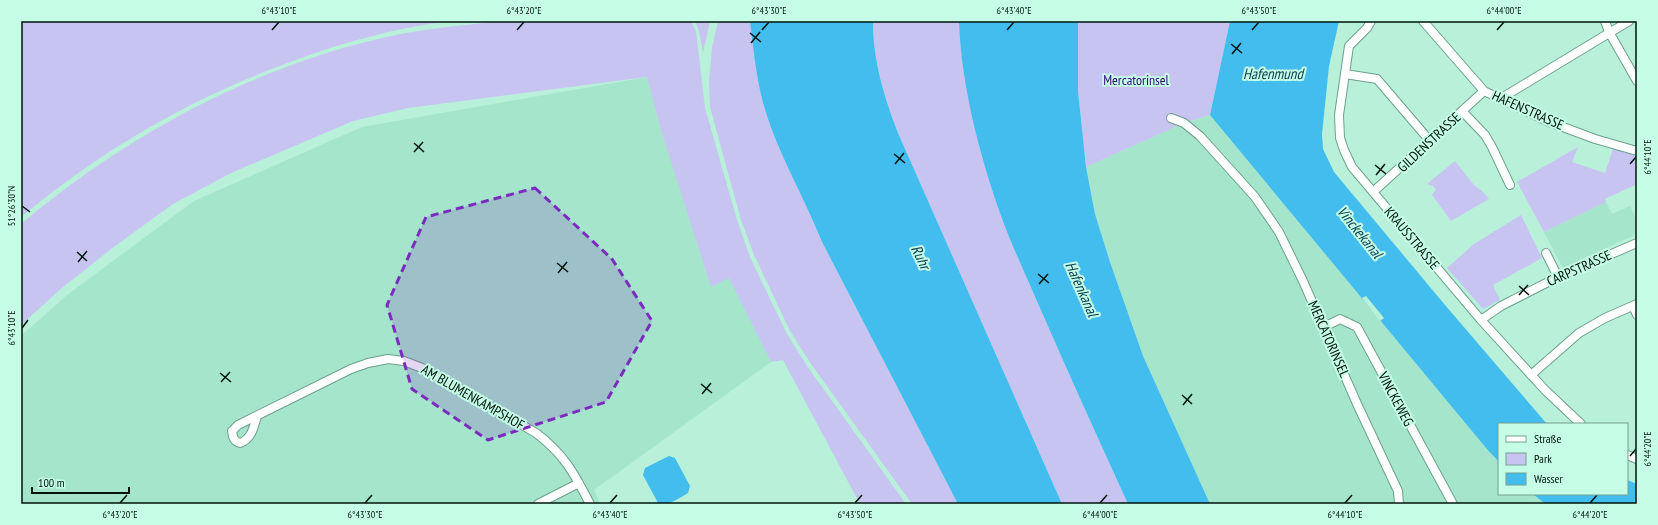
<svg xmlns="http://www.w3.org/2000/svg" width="1658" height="525" font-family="'PT Sans Narrow',sans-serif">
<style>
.built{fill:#a5e5cc}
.green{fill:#c8c4f2}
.water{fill:#43bdee}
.pier{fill:#b8f0da}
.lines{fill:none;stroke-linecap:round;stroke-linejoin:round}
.minor-casing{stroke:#6ca18d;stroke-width:10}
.minor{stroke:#fff;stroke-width:8}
.marked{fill:#7b2cbf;fill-opacity:0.2;stroke:#7b2cbf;stroke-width:3;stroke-dasharray:8 5;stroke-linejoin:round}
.ticks{fill:none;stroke:#01140d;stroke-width:1.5}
.labels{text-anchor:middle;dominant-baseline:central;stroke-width:4;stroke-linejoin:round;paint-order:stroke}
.park-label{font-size:14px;fill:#320c75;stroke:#c5fde7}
.street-label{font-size:14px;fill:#01140d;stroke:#c5fde7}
.water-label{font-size:15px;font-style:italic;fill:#0c4155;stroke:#c5fde7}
.neatline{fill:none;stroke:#01140d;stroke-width:1.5}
.ticks-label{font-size:10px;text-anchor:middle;fill:#01140d}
</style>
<rect width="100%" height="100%" fill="#b8f0da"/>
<!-- built -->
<path class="built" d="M664,74L739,297L771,362L594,490L600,504H21V336L67,295L194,201L362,127Z
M1210,115L1486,448L1499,462V494H1533L1545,504H1210L1143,356L1110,262L1095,214L1086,167L1184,123Z
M1606,202L1612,214L1630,206L1637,221V234L1563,268L1544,232Z"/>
<!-- green -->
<path class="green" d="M21,21H451C400,27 352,40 304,57C198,94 107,146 21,217Z
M499,21H691L696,31L705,108L737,220L750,257L787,334L807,366L906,504H860L783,360L771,362L729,278L711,287L661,130L647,77L408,108L353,121L231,173L173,204L115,246L63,287L21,325V224C130,132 260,63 400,34C433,28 466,25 499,21Z
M695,21H710L703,53L699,31Z
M718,21H750C753,47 756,74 762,99C775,149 803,194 822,242L958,504H912L811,364L790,331L754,255L741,220L710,107L709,81L712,48Z
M873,21H959C962,84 979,153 1000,213C1010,242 1024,271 1036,299C1066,368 1097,436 1128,504H1062L898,133C884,96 873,60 873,21Z
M1078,21H1230L1210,115L1184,123L1086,167L1078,91Z
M1578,147L1572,162L1605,173L1613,149L1637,156V184L1605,199L1606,202L1544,232L1517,182Z
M1455,161L1474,185L1482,191L1489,199L1451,221L1432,195L1436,190L1433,186L1427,184Z
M1521,215L1542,258L1493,285L1500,300L1483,309L1447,268L1474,244Z"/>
<!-- water -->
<path class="water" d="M750,21H873C873,61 884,96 898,133L1062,504H958L822,242C803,194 775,149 762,99C756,74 753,47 750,21Z
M959,21H1078V91L1086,167L1095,214L1110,262L1143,356L1210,504H1128C1097,436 1066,368 1036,299C1024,271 1010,242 1000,213C979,153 961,84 959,21Z
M1230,21H1339L1329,66L1322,134L1323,149L1334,172L1445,305L1547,424H1499V462L1486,448L1210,115Z
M669,456L675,458L690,486L688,493C679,498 668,507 658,503L643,475L645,468Z
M1627,480L1637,484V504H1545L1533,494H1627Z"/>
<!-- pier -->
<path class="pier" d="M1366,296L1384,318L1380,321L1362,298Z"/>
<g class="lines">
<defs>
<path id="minor" d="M1371,21L1367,28L1349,46L1339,115L1340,138L1344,150L1352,167L1481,320L1545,390L1581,424
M1423,21L1484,91L1547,121L1595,139L1637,151
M1605,21L1609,32L1637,81
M1345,74L1377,79L1430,141
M1500,99L1629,21
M1462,111L1485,135L1492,147L1510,185
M1171,118L1184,123L1200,136L1255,197L1279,232L1303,281L1358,406L1398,491L1399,504
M1373,192L1484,91
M1546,253L1558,277
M1633,306L1637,315
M1481,320L1501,306L1558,277L1637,243
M1324,327L1340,319L1357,327L1453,504
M1531,375L1579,333L1605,318L1637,304
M257,416C254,426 252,439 240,443C233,441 233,437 232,431L238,425L351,369L368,363L388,359L404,361L427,370L536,433C564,454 574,473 590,504
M1627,455L1637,459
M538,504L579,483"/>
</defs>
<!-- minor casing -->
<use href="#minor" class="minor-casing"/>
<!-- minor -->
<use href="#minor" class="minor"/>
</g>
<!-- marked area -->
<path class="marked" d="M535,188L612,259L652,321L606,402L488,440L412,389L387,305L426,217Z"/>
<!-- ticks -->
<path class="ticks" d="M272,30L279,22M517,30L524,22M762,30L769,22M1007,30L1014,22M1252,30L1259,22M1497,30L1504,22M750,33L761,42M751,43L760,32M1231,44L1242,53M1232,54L1241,43M414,143L424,152M414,152L423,142M894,154L905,163M895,164L904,153M1630,164L1636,157M1375,165L1386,174M1376,175L1385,164M22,206L30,212M77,252L87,261M78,262L87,251M557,263L568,272M558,273L567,262M1038,274L1049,283M1039,284L1048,274M1519,286L1529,295M1519,295L1528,285M22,328L28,320M220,373L231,382M221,382L230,372M701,384L712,393M702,394L711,383M1182,395L1192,404M1183,405L1192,394M1630,456L1636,449M120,503L127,495M365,503L372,495M610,503L617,495M855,503L862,495M1100,503L1107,495M1345,503L1352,495M1590,503L1597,495"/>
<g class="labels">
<!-- park labels -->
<g class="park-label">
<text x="1136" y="80">Mercatorinsel</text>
</g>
<!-- street labels -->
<g class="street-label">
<text transform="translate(1528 110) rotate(24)">HAFENSTRASSE</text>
<text transform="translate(1429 142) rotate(-43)">GILDENSTRASSE</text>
<text transform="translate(1412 238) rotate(50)">KRAUSSTRASSE</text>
<text transform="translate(1579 268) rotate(-24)">CARPSTRASSE</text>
<text transform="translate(1329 339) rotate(66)">MERCATORINSEL</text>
<text transform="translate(473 397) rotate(30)">AM BLUMENKAMPSHOF</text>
<text transform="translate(1396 399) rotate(62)">VINCKEWEG</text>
</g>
<!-- water labels -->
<g class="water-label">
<text x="1273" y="73">Hafenmund</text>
<text transform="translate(1360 232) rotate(51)">Vinckekanal</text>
<text transform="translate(921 257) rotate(65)">Ruhr</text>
<text transform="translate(1082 289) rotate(66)">Hafenkanal</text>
</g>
</g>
<!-- border -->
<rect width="1658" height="525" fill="none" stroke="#c5fde7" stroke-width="44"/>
<!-- legend -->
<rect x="1498" y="423" width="130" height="72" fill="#c5fde7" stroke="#77a090"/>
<rect x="1506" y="436" width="20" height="6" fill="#ffffff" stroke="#77a090"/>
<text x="1534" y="443" font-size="12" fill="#01140d">Straße</text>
<rect x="1506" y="453" width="20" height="12" fill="#c8c4f2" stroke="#77a090"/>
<text x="1534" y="463" font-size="12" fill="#01140d">Park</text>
<rect x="1506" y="473" width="20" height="12" fill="#43bdee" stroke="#77a090"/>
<text x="1534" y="483" font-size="12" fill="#01140d">Wasser</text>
<!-- scale -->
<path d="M32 487v6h97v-6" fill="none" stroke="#01140d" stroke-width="2"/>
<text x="38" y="487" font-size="12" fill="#01140d" stroke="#c5fde7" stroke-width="3" paint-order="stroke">100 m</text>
<rect x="22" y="22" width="1614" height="481" class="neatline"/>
<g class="ticks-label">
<text x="279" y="14">6°43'10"E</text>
<text x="524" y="14">6°43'20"E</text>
<text x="769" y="14">6°43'30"E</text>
<text x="1014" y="14">6°43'40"E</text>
<text x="1259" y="14">6°43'50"E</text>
<text x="1504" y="14">6°44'00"E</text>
<text transform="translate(1647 157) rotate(-90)" y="4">6°44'10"E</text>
<text transform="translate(11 206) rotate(-90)" y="4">51°26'30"N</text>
<text transform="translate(11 328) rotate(-90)" y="4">6°43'10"E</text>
<text transform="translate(1647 449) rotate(-90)" y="4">6°44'20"E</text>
<text x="120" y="518">6°43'20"E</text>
<text x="365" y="518">6°43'30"E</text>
<text x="610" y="518">6°43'40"E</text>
<text x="855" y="518">6°43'50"E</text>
<text x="1100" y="518">6°44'00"E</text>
<text x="1345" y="518">6°44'10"E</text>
<text x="1590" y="518">6°44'20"E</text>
</g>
</svg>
